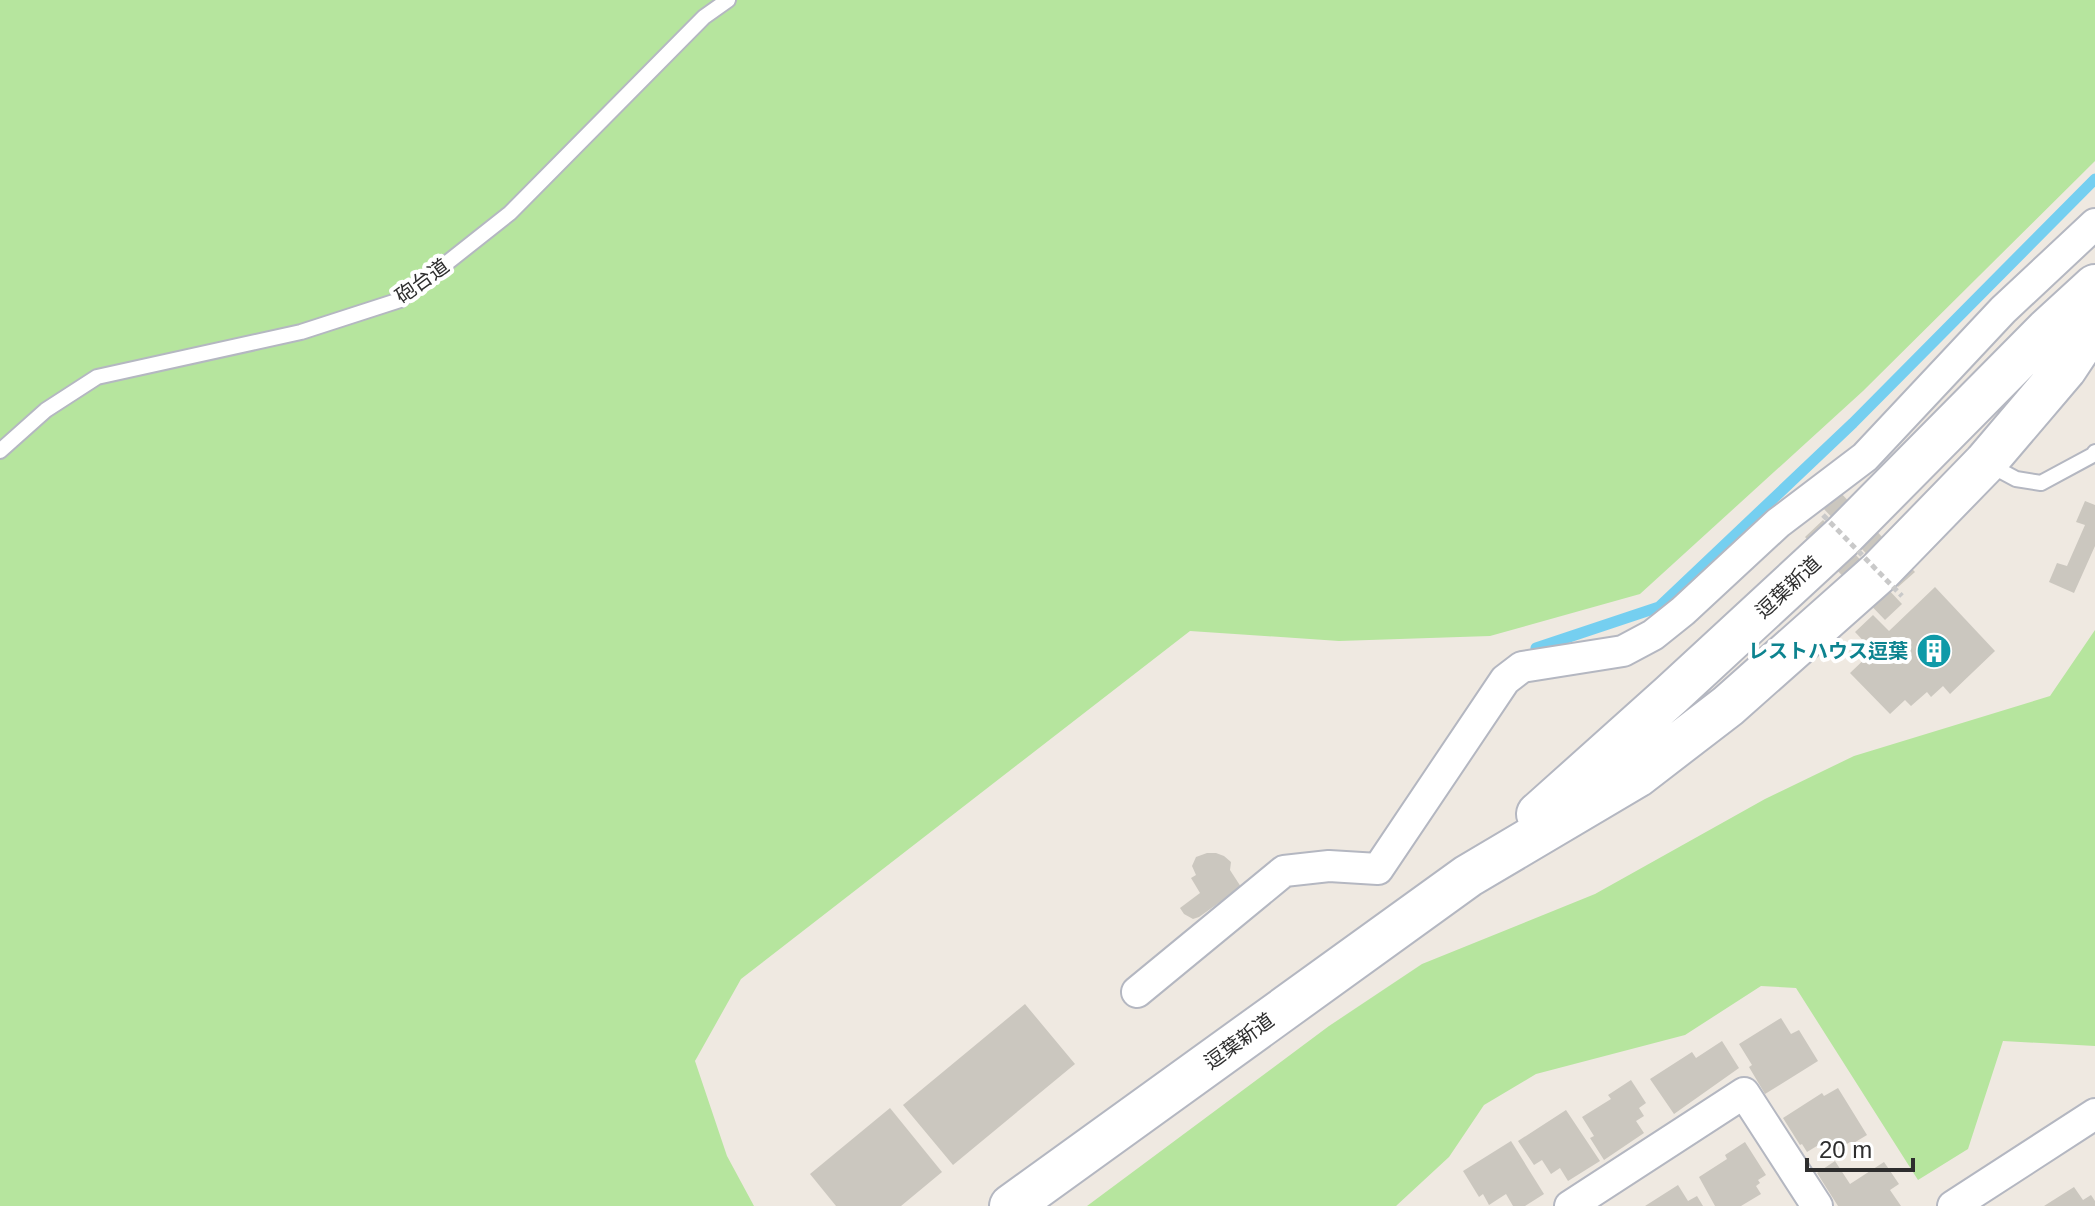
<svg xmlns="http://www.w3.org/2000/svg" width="2095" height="1206" font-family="Arial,'Noto Sans JP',sans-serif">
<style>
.green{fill:#b6e59e}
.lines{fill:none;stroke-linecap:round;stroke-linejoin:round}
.stream{stroke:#75cff0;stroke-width:11}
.building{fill:#cbc7bf}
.lane-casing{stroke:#b4b7c1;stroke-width:18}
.street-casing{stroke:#b4b7c1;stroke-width:34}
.secondary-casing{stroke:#b4b7c1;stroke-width:46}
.lane{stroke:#fff;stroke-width:14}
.street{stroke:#fff;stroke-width:30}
.secondary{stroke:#fff;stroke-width:42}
.path-bridge{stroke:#c9c9c9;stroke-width:5;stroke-dasharray:6 4;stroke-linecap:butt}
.labels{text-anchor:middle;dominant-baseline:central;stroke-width:8;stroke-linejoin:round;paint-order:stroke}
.street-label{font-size:20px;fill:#2e2e2e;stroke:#fff}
.culture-label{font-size:20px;font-weight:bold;fill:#0d838f;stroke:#fff;text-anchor:end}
</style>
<rect width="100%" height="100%" fill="#efe9e1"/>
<!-- green -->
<path class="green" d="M0,0H2095V161L1863,391L1640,594L1490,636L1339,641L1190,631L741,979L695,1061L727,1156L754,1206H0Z
M2095,630V1046L2003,1041L1968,1149L1918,1180L1796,988L1761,986L1685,1035L1536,1074L1484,1105L1449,1157L1396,1206H1087L1329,1026L1422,964L1595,894L1765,799L1854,756L2050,696Z"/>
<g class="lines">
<!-- stream -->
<path class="stream" d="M1536,648L1659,607L1853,423L2095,179"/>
</g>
<!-- building -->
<path class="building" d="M1839,491L1915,572L1898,587L1822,507Z
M2085,501L2095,505V546L2074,593L2049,582L2057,563L2067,566L2085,525L2076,522Z
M1823,520L1902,604L1885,620L1805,537Z
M1935,587L1995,651L1950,694L1943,686L1931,697L1927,692L1911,706L1905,700L1890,714L1850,673L1873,651L1855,632L1873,615L1889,631Z
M1207,853H1216L1224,856L1231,862L1230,870L1241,887L1199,917L1193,919L1184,914L1180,908L1200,893L1191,878L1196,875L1192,866L1196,857Z
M1025,1004L1075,1064L953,1165L903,1105Z
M1781,1018L1791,1034L1799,1030L1818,1061L1765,1094L1749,1067L1752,1065L1739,1044Z
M1722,1041L1739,1068L1674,1114L1650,1079L1692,1052L1696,1058Z
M1631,1080L1646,1103L1639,1108L1644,1116L1636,1121L1644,1133L1604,1160L1590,1138L1594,1136L1582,1117L1611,1099L1608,1095Z
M1838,1088L1867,1135L1852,1144L1850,1142L1833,1153L1825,1141L1807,1152L1802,1144L1800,1145L1783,1118L1822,1093L1824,1096Z
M890,1108L942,1172L901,1206H836L810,1174Z
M1566,1110L1600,1161L1568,1181L1560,1168L1551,1174L1542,1160L1534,1165L1518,1141Z
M1511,1141L1544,1194L1525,1206H1513L1506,1194L1489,1205L1483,1194L1479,1197L1463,1171Z
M1745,1142L1766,1175L1758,1180L1760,1183L1756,1186L1761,1194L1741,1206H1715L1699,1177L1727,1159L1725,1155Z
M1835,1161L1850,1184L1884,1162L1899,1184L1890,1190L1901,1206H1838L1817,1173Z
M1678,1185L1688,1201L1697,1196L1703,1206H1645Z
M2074,1187L2083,1200L2091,1195L2095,1201V1206H2044Z"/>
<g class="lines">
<defs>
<path id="lane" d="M0,451L46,410L97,377L301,332L400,300L510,213L704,17L728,0
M1988,464L2016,479L2041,483L2093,455L2095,452"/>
<path id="street" d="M1137,992L1284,871L1329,866L1378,869L1505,680L1522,667L1623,651L1653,635L1683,611L1778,523L1865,457L2003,310L2095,224
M1570,1206L1744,1093L1817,1206
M1953,1206L2095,1114"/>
<path id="secondary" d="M1538,814L1671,695L1842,537L2047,330L2095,286
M1011,1206L1468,876L1637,776L1728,706L1879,572L1985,463L2065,369L2095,324"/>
</defs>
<!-- lane casing -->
<use href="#lane" class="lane-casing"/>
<!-- street casing -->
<use href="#street" class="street-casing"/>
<!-- secondary casing -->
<use href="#secondary" class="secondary-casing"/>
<!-- lane -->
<use href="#lane" class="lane"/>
<!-- street -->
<use href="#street" class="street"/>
<!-- secondary -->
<use href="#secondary" class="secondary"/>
<!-- path-bridge -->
<path class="path-bridge" d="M1823,515L1902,596"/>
</g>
<!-- icons -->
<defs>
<symbol id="building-disc" viewBox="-11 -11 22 22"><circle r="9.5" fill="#0f9aa8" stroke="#fff"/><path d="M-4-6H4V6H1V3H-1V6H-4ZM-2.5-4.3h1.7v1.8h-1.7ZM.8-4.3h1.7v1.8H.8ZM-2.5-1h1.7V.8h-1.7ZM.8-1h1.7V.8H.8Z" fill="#fff"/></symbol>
</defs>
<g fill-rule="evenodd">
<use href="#building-disc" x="1914" y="631" width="40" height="40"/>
</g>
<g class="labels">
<!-- street labels -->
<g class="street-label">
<text transform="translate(422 281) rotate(-36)">砲台道</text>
<text transform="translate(1788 587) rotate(-43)">逗葉新道</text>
<text transform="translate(1239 1041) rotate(-36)">逗葉新道</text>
</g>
<!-- culture labels -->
<g class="culture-label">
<text x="1908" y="651">レストハウス逗葉</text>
</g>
</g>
<!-- scale -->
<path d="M1807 1158v12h106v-12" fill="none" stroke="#2e2e2e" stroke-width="4"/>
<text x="1819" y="1158" font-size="24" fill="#2e2e2e" stroke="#ffffff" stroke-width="6" paint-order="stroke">20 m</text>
</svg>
